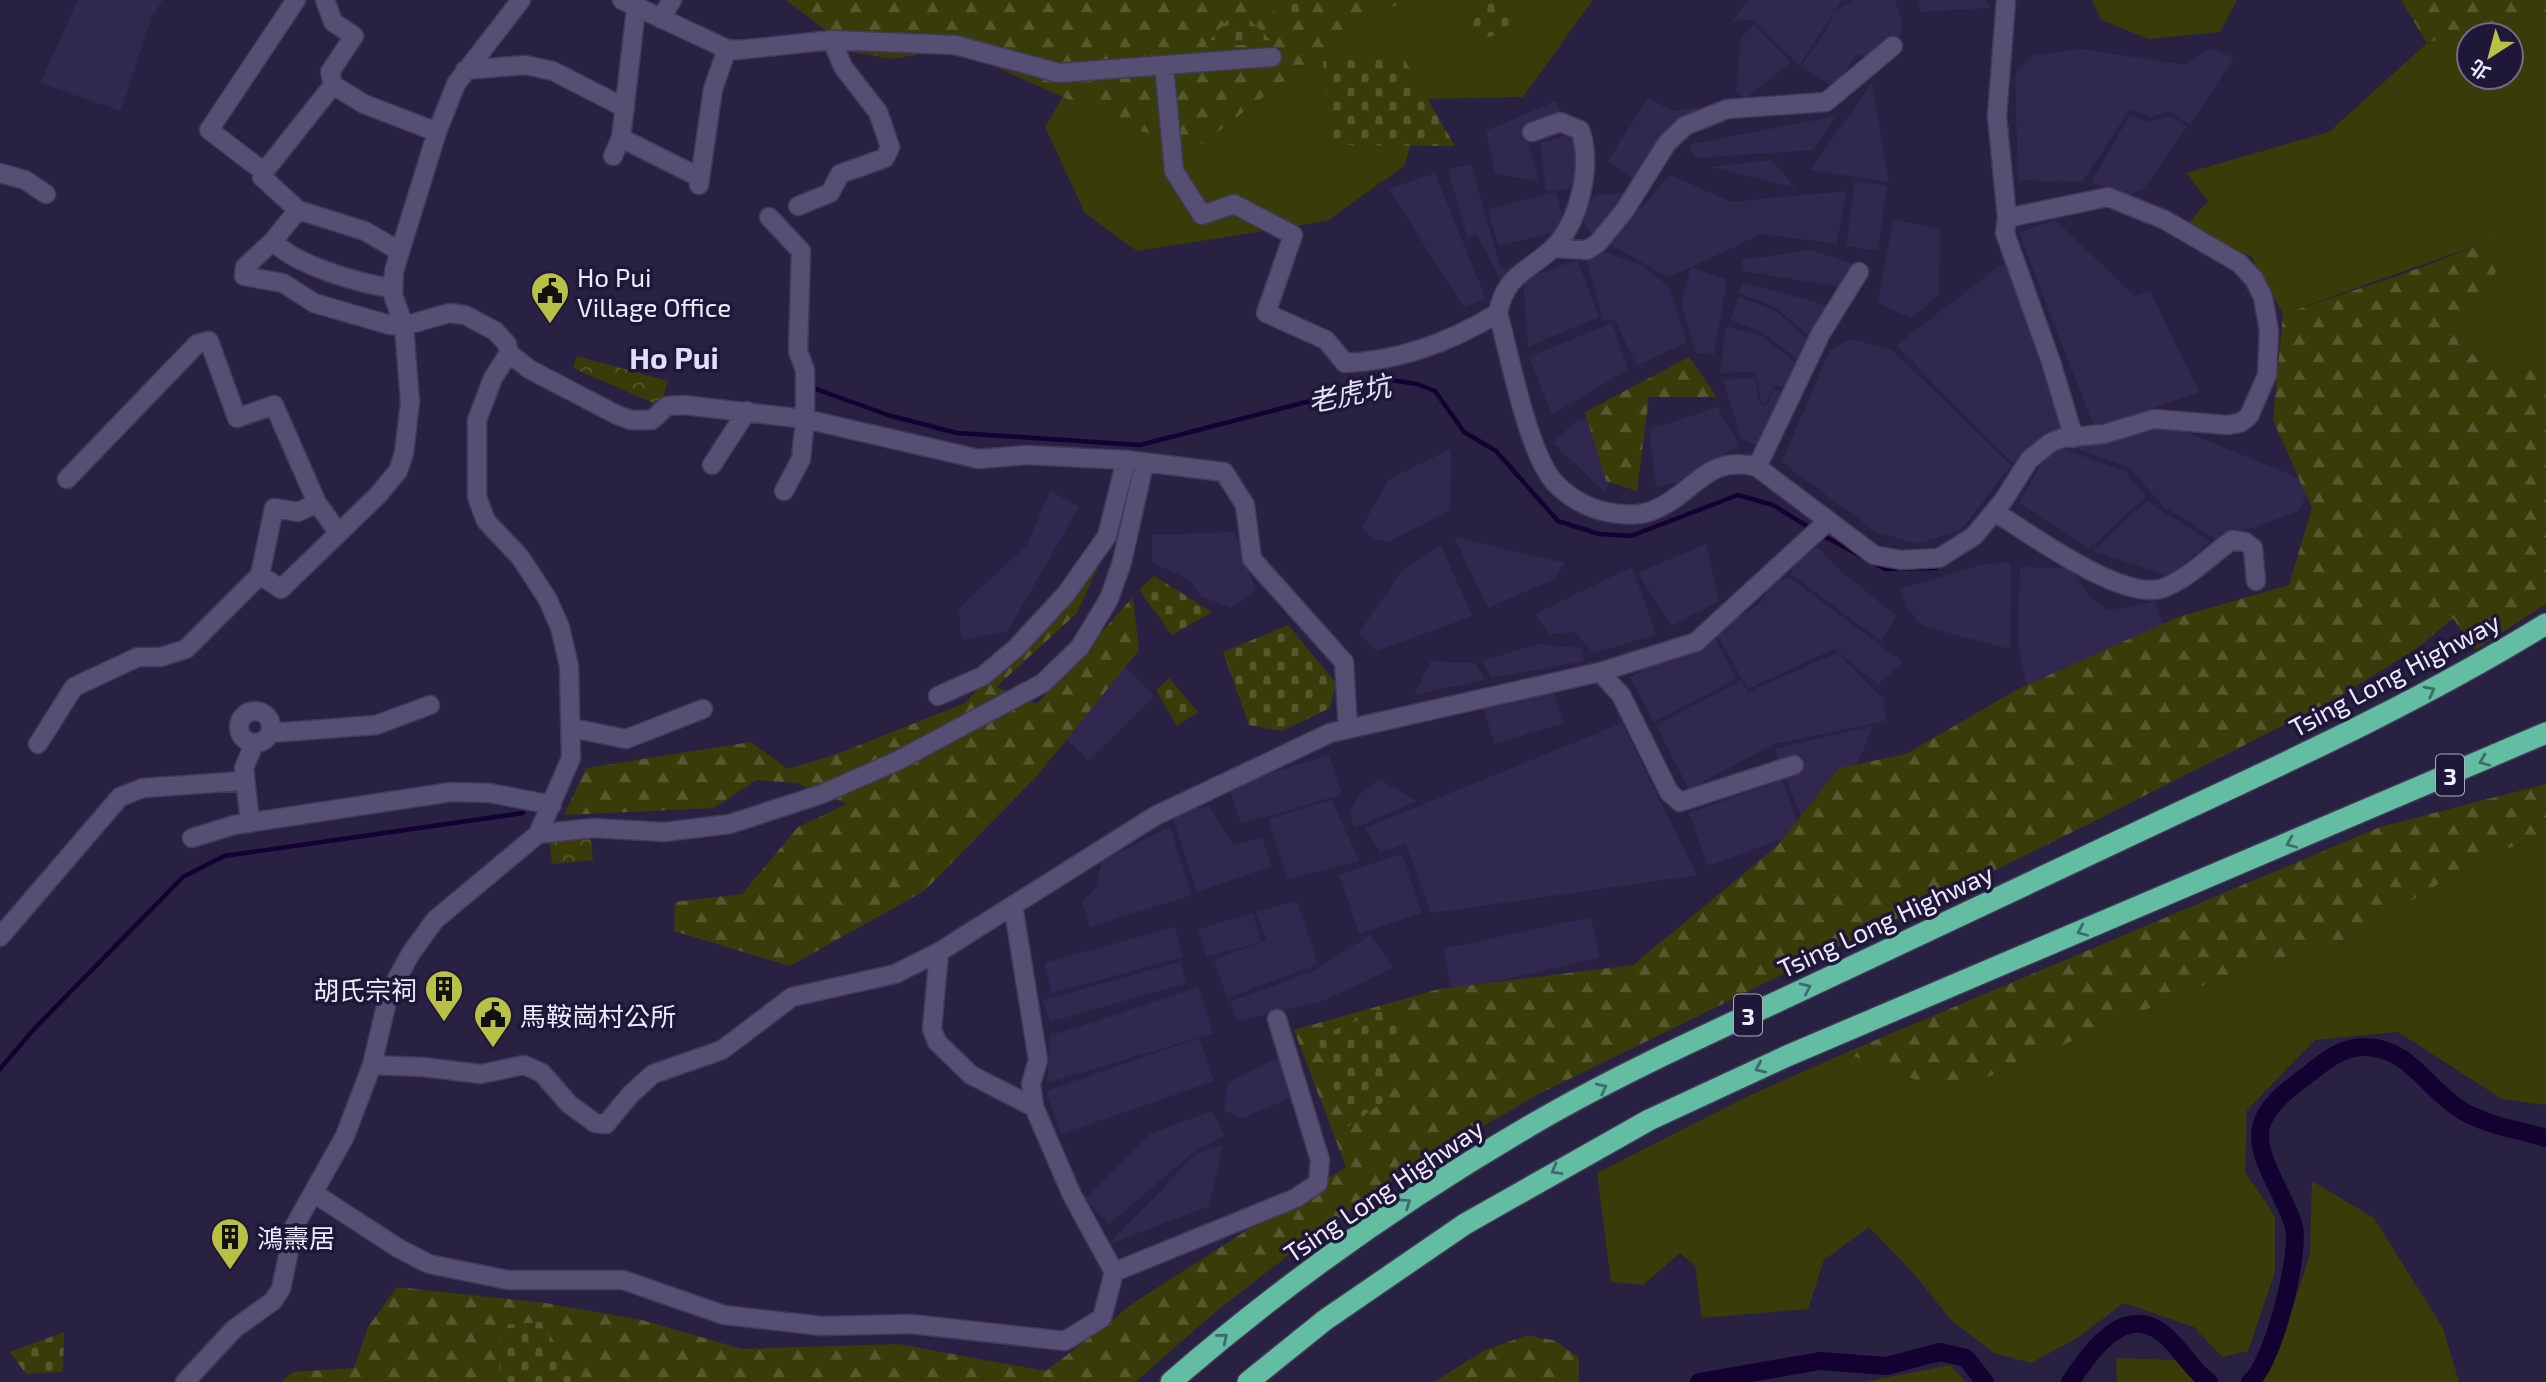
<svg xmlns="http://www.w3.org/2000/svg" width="2546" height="1382" font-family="'Exo 2','Noto Sans TC',sans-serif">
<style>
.built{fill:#312850}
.green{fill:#393b08;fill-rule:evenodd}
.forest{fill:url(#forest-firs)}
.cemetery{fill:url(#cemetery-stones)}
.park{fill:url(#park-crowns)}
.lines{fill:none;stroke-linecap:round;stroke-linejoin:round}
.stream{stroke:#130231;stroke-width:4.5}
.canal{stroke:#130231;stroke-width:18}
.street-casing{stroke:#413a56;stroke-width:21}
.highway-casing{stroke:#413a56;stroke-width:24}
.street{stroke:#564f74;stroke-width:18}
.highway{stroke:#62bda2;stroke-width:21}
.oneway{stroke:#406a6c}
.labels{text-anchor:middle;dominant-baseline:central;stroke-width:7;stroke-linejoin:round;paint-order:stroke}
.shield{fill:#1f1737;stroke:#aeabc1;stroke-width:2}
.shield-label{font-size:24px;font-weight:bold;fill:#eceafc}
.poi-label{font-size:26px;fill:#eceafc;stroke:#1f1737;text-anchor:start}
.street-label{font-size:26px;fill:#eceafc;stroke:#1f1737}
.water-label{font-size:28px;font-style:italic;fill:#e4e1f6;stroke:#1f1737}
.quarter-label{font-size:30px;font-weight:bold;fill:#e2def9;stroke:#1f1737}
</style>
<defs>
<pattern id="forest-firs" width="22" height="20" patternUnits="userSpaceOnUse" patternTransform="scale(1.75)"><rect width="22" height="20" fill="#393b08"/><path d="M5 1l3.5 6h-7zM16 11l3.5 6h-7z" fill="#56582d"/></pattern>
<pattern id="cemetery-stones" width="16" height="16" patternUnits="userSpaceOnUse" patternTransform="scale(1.75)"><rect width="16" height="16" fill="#393b08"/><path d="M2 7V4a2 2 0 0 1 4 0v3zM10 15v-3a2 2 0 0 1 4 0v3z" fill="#56582d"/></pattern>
<pattern id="park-crowns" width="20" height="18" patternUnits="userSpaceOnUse" patternTransform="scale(1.75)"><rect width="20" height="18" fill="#393b08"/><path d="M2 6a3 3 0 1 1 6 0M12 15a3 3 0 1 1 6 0" fill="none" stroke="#56582d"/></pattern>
</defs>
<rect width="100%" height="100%" fill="#282142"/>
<!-- built -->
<path class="built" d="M78,0H163L152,16L121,111L40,83Z
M1748,0H1842L1799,66L1755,20L1732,21Z
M1853,0H1895L1903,25L1900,37L1867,58L1857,54L1835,88L1801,66L1824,34L1834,12Z
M1918,0H1986L1990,8L1920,12Z
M1753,24L1791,62L1745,99L1736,91L1741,38Z
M2082,49L2186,65L2209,49L2234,57L2190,125L2170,111L2151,117L2130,109L2082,182L2018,180L2015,74L2034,55Z
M1872,83L1889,182L1810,170Z
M1648,98L1672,111L1721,104L1637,181L1608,161Z
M1556,101L1561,115L1525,131L1539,182L1495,173L1486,131Z
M2130,115L2150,122L2169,116L2187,127L2145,187L2127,196L2091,182Z
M1836,116L1813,150L1696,158L1688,145Z
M1576,133L1579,187L1546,191L1540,143Z
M1772,160L1796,188L1710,167Z
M1471,164L1500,267H1504L1507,273L1500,279L1477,235L1467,236L1448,169Z
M1435,173L1486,299L1464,308L1389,189Z
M1670,175L1732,202L1846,191L1837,244L1762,234L1669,277L1609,244Z
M1855,181L1887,186L1878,251L1846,246Z
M1556,192L1566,229L1498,246L1488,209Z
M1633,192L1592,234L1579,218L1594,196Z
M1893,219L1940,230L1939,295L1911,318L1878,303Z
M2055,220L2135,296L2150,291L2199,392L2095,429L2019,233Z
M1810,250L1854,264L1842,287L1743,271L1742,260Z
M1604,252L1643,266L1668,286L1687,342L1637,366L1615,320H1603L1586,257Z
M1577,260L1599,317L1528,347L1523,279Z
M2006,261L2061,427L2013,463L1896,345Z
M1691,267L1727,280L1714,355L1696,353L1681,304Z
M1742,282L1826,305L1810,337L1777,308L1739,293Z
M1739,297L1776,311L1809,341L1799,361L1762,332L1730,320Z
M1612,323L1628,369L1552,415L1529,357Z
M1726,327L1762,336L1798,364L1790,389L1775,385L1766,404L1761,401L1756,372L1720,373Z
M1852,339L1893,351L2011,465L1961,530L1917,544L1876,532L1782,462L1830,350Z
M1755,378L1759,403L1766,406L1774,390L1798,396L1757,446L1741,438L1723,379Z
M1717,407L1739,444L1686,480L1656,487L1649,430Z
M1613,410L1625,461L1604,491L1553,443L1576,421Z
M2171,426L2311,483L2299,511L2218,540L2164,507L2128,467L2069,446Z
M2060,448L2125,471L2146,496L2089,549L2019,503L2044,458Z
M1451,449L1450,510L1388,542L1372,539L1362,527L1389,479Z
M1050,491L1079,507L1007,632L961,640L959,608L1027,545Z
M2147,501L2210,542L2169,576L2092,551Z
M1234,532L1256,591L1231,608L1200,596L1191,581L1152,562V535Z
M1454,537L1565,563L1554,579L1488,608Z
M1706,544L1719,601L1671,626L1638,573Z
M1441,545L1472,616L1377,651L1359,633L1402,570Z
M1818,547L1836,567L1896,616L1881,641L1791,574L1796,560Z
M2011,562L2010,649L1922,626L1906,606L1901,589L1980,565Z
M1632,567L1656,635L1593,653L1575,632L1549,634L1535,614Z
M2020,567L2071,568L2089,597L2108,610L2155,602L2167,636L2030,699L2018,645Z
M1776,578L1791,579L1903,662L1878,685L1834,649L1748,689L1715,631L1760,603Z
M1713,634L1736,679L1654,722L1630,677Z
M1538,644L1582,648L1584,661L1491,678L1482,661Z
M1837,653L1884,699L1885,721L1774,744L1689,789L1656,725L1741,681L1748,692Z
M1117,659L1154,696L1088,761L1052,724Z
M1431,661L1475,663L1485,680L1414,695Z
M1552,687L1563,723L1495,744L1483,708Z
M1622,723L1697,875L1431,913L1406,844L1380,852L1365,828Z
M1873,726L1818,861L1775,749Z
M1329,755L1342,794L1241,824L1229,786Z
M1379,779L1417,801L1354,828L1350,812L1359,795Z
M1782,780L1801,832L1708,866L1689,813Z
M1332,800L1359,861L1288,879L1268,819Z
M1210,807L1233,845L1262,838L1272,866L1197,892L1174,820L1183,809Z
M1170,827L1192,895L1090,927L1082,902L1098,885L1101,861Z
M1402,854L1422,913L1359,934L1339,875Z
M1297,901L1318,964L1227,998L1214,960L1267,940L1256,912Z
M1253,913L1261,942L1206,957L1198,929Z
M1591,917L1600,958L1452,991L1443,949Z
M1175,927L1183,957L1052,993L1044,963Z
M1370,935L1393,968L1323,1001L1237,1021L1230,1002L1314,971Z
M1180,962L1187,983L1050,1022L1043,1000Z
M1198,987L1213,1033L1047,1083L1050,1036Z
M1199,1038L1214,1081L1061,1134L1046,1091Z
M1282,1056L1295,1096L1242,1118L1224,1110L1228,1083Z
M1212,1111L1225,1136L1196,1150L1109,1224L1085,1199L1150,1134Z
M1223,1145L1209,1206L1109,1244L1197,1153Z"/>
<!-- green -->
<path class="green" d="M1419,0H1593L1523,97L1426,99L1404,166L1327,221L1137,251L1085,213L1045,127L1064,95L1134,129L1198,147L1375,11Z
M2092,0H2237L2220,32L2149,39L2101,20Z
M2546,12V364L2504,377L2458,343L2507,251L2495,239L2283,314L2251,256L2181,232L2208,201L2186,173L2329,132L2427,43ZM2469,35H2511V77H2469Z
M2546,836V1105L2502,1099L2398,1032L2315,1040L2247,1110L2245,1172L2275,1216V1272L2248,1351L2222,1357L2194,1327L2124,1303L2077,1338L2031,1363L1994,1353L1951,1320L1915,1275L1869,1227L1824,1260L1808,1309L1702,1318L1695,1266L1680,1253L1643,1285L1611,1282L1597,1173L1746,1097L1845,1053L1950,1093L2251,965L2344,942L2484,856Z
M2312,1181L2374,1218L2443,1328L2459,1382H2238L2242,1381L2285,1332L2310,1254Z
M2116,1358L2177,1360L2207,1382H2117Z
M1950,1365L1966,1382H1864Z"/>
<!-- forest -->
<path class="forest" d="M786,0H1419L1375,11L1198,147L1134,129L954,48L893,59L856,53Z
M2401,0H2546V12L2427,43Z
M2495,239L2507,251L2458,343L2504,377L2546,364V604L2475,650L2453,618L2416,649L2335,699L2085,826L1537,1095L1408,1170L1305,1242L1213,1314L1135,1382H281L293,1372L354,1368L368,1327L397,1287L545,1303L642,1320L742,1349L898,1344L1046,1371L1138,1300L1346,1167L1294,1030L1439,989L1633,965L1777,846L1839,768L1906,754L2018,689L2178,617L2289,585L2312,508L2273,420L2283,314L2403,274Z
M1689,357L1717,397H1649L1637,491L1606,481L1585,412Z
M1109,543L1077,613L996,687L1037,704L1133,597L1139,650L1037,776L924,891L790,966L674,931L675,902L742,894L798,827L847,804L797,783L756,780L714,808L564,815L586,768L751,742L788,769L837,754L965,703Z
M2546,784V836L2484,856L2344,942L2251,965L1950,1093L1845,1053L2380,827Z
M1528,1335L1556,1341L1579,1358V1382H1434L1485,1350Z"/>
<!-- cemetery -->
<path class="cemetery" d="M1269,0H1300L1309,9L1302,22L1275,12Z
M1487,0H1512L1510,31L1475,41L1470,27Z
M1238,8L1274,44L1205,46Z
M1404,59L1455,146L1332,145L1323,61Z
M1154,576L1212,612L1172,635L1139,590Z
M1288,625L1336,683L1330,708L1282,731L1249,725L1223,652Z
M1169,678L1198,712L1177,726L1156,690Z
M1390,1007L1401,1025L1383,1102L1347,1127L1317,1037Z
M542,1322L575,1382H499L501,1325Z
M64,1332L63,1372L26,1374L10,1352Z"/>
<!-- park -->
<path class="park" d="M577,356L668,381L660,406L573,368Z
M590,833L593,860L552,864L549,837Z"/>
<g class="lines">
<!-- stream -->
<path class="stream" d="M813,388L888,415L957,433L1140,445L1391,380L1417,384L1435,391L1464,432L1496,451L1558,521L1599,534L1631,536L1738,495L1773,505L1813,530
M1820,534L1865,558
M1872,562L1885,569L1936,568
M0,1069L35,1028L183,877L224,856L523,813"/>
<!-- canal -->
<path class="canal" d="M1699,1382L1820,1361L1886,1366L1940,1352L1966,1358L1985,1382
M2070,1382C2091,1352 2126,1298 2168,1338C2183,1352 2192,1370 2209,1382
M2250,1382C2273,1364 2300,1256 2294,1227C2287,1198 2254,1157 2261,1127C2266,1104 2292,1087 2310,1073C2326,1060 2344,1046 2366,1047C2410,1048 2427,1089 2461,1110C2485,1125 2519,1130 2546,1138"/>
<defs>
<path id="street" d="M296,0L209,130L264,172L333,85
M325,0L333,22L354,36L330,72L333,85L364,104L437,132
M622,0L727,49L738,50L832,40L955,45L1059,73L1272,57
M2006,0L1997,116L2007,218L2005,233L2051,362L2074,438
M661,19L672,0
M1164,65L1174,171L1202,215L1234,204L1293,235L1266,313L1326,340L1345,363C1399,361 1452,341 1498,313
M465,70L525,65L553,71L625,108
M1532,132L1560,122L1580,130C1593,165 1579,225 1551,250C1525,273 1505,276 1498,313C1510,356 1528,455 1556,484C1571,499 1588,508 1607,512C1621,515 1640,516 1654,510C1694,494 1707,453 1757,467L1874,555L1901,560L1939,558L1974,536L2003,501L2029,460L2050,443L2062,438L2104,434L2154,419L2227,425L2240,423L2249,416L2267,375L2269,331L2263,297L2254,279L2239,263L2165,220L2108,197L2007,218
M621,138L699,177
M613,156L621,138L636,9
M264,172L262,177L298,210
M0,173L25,180L46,194
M699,185L713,89L727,49
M798,206L830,193L840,174L885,158L890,147L878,112L843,67L832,40
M769,217L801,251L798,351L805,370V419L801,459L784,491
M273,241L245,267L244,276L283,283L314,303L390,325L404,326L449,313L465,315L495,331L507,344L509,353L529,369L617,415L631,420H652L667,406L684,405L805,419L979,459L1026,455L1126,460L1224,472L1245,505L1252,559L1344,662L1348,729
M1553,248L1587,250L1598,243L1625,210L1667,143L1685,126L1727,109L1826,102L1893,46
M393,288C360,284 295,265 273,241L298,210L365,231L399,251
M712,465L747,411
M1757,467L1821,333L1859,272
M67,479L197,344L209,341L237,418L274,405L317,503L338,532
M1995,512C2030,534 2119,599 2160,589C2185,582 2211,555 2232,540L2245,542L2253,548L2256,581
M260,575L281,589L378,495L398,471L404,453L410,402L404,326L393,295L394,271L437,132L456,84L521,0
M1600,672L1621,695L1669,792L1680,802L1794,765
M938,696L983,676L1017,647L1066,594L1107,536L1126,460
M239 727a16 16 0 1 1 32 0a16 16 0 1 1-32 0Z
M572,728L626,739L703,709
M271,733L376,725L430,705
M38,744L74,687L138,657H161L186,649L260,575L274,508L298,512L317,503
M250,823L244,768L254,744
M538,834L593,828L664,832L730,824L822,794L899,760L1043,683L1080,647L1109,599L1122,562L1144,464
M192,838L234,825L451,792L490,793L552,805
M1013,905L1038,1060L1031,1084L1034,1107
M0,937L120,797L143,788L243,781
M372,1065L423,1067L481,1074L524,1065L542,1073L569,1104L595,1123L606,1124L630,1095L653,1074L722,1050L792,997L895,974L939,952L1155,816L1330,733L1600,672L1696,642L1828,521
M315,1194L398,1248L429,1264L508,1280H623L724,1315L822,1326L911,1324L1065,1341L1102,1318L1114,1272L1072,1195L1034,1107L971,1075L937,1042L932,1029L939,952
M1114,1272L1296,1198L1318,1183L1320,1160L1277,1019
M185,1382L234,1329L273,1301L281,1289L294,1227L345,1136L372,1065L389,993L411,953L435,920L538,834L571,758L569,666L560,627L547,598L520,557L486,521L477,497V420L493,378L509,353"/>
<path id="highway" d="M1171,1382C1288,1280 1417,1190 1552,1113C1632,1068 1717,1030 1800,991C1927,931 2054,872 2180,812C2305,754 2429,696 2546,624
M1248,1382L1325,1320L1465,1224L1649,1120L1787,1056L2546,733"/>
</defs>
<!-- street casing -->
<use href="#street" class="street-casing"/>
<!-- highway casing -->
<use href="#highway" class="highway-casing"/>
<!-- street -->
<use href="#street" class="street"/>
<!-- highway -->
<use href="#highway" class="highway"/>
</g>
<!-- one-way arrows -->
<defs><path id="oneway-chevron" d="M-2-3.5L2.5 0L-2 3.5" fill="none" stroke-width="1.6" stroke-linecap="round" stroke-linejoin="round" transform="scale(1.75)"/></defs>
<g class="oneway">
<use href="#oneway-chevron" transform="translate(2430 691) rotate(-28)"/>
<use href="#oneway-chevron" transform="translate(2484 761) rotate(157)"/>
<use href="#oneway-chevron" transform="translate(2291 843) rotate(157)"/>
<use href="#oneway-chevron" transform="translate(2082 931) rotate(157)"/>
<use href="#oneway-chevron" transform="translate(1806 988) rotate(-25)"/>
<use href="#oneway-chevron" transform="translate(1760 1068) rotate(156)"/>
<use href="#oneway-chevron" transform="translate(1602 1088) rotate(-27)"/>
<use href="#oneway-chevron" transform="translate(1556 1170) rotate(150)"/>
<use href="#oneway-chevron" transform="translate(1406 1203) rotate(-34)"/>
<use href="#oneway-chevron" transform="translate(1223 1338) rotate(-39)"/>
</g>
<!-- icons -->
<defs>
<symbol id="civic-pin" viewBox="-11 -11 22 30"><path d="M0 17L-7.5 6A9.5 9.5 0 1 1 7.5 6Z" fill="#b9c046" stroke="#1f1737"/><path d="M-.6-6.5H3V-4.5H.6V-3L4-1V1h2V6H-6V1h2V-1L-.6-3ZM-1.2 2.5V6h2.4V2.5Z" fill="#111"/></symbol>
<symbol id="building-pin" viewBox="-11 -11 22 30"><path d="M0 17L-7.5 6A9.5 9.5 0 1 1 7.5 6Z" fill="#b9c046" stroke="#1f1737"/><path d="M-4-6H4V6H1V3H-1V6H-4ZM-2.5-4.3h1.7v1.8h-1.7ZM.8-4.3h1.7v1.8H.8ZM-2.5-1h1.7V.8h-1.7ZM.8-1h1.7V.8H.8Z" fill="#111"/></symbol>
</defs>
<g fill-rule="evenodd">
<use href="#civic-pin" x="528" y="269" width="44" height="60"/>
<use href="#building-pin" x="422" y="967" width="44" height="60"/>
<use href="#civic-pin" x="471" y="993" width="44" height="60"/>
<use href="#building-pin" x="208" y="1215" width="44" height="60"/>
</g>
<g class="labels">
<!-- shield labels -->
<g class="shield">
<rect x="2436" y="754.5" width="28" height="41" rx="5"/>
<rect x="1734" y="994.5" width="28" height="41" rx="5"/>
</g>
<g class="shield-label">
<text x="2450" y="775">3</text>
<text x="1748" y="1015">3</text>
</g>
<!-- poi labels -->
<g class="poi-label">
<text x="577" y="276">Ho Pui<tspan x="577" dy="30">Village Office</tspan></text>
<text x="417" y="989" text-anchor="end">胡氏宗祠</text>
<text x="520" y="1015">馬鞍崗村公所</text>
<text x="257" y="1237">鴻燾居</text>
</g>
<!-- street labels -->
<g class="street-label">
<text transform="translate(2394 674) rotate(-28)">Tsing Long Highway</text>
<text transform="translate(1885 920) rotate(-25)">Tsing Long Highway</text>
<text transform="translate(1383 1190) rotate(-34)">Tsing Long Highway</text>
</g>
<!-- water labels -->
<g class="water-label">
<text transform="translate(1349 393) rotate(-12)">老虎坑</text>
</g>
<!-- quarter labels -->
<g class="quarter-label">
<text x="674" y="357">Ho Pui</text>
</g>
</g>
<!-- north arrow -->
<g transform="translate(2490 56) rotate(216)"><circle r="33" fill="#1f1737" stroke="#716b86" stroke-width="2"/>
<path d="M0-5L12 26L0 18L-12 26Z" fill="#b9c046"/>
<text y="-10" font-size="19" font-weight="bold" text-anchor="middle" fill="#eceafc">北</text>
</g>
</svg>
